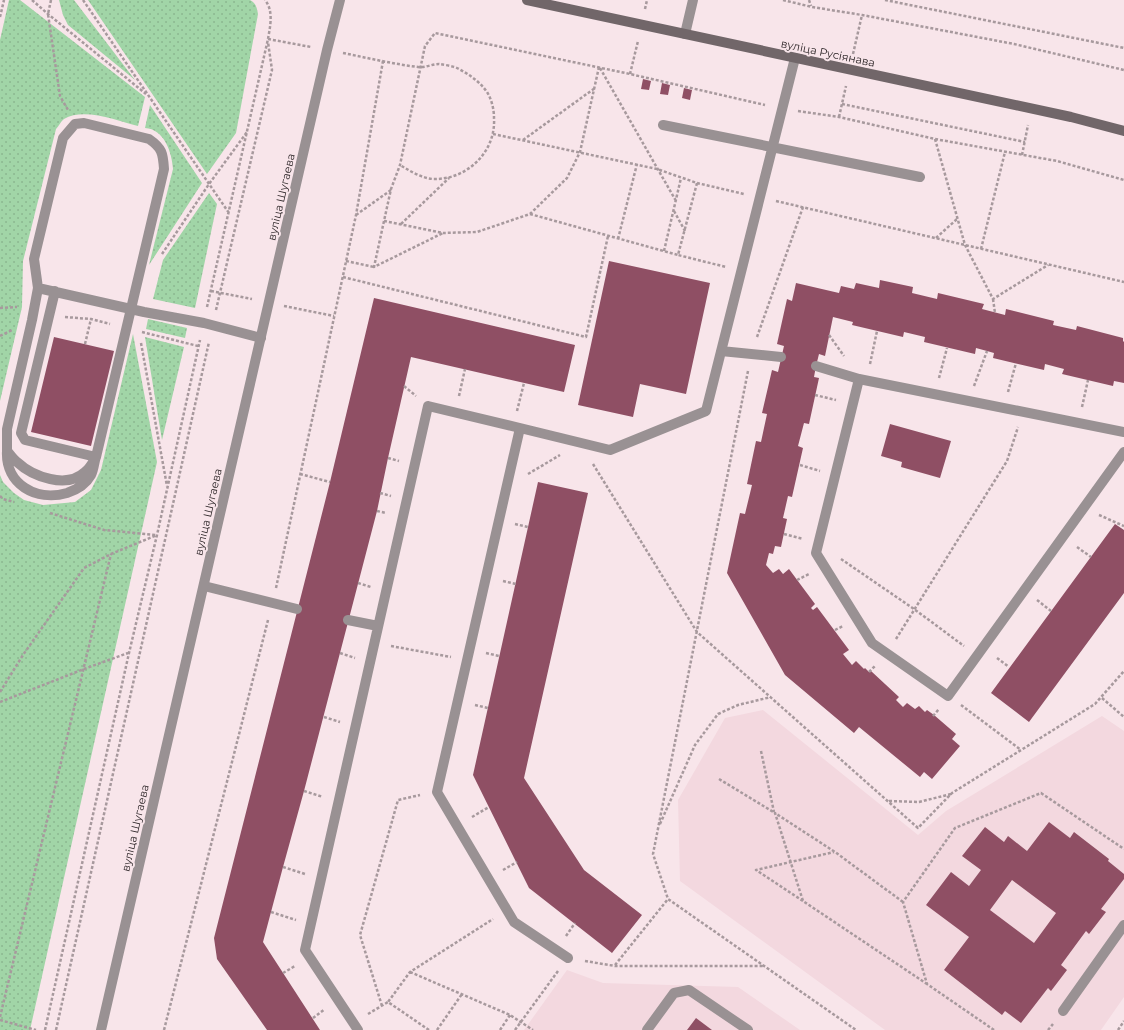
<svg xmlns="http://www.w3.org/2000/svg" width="1124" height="1030" font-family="Montserrat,sans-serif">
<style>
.built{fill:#f3d8df}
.grass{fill:url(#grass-dots)}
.building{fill:#8f4f64;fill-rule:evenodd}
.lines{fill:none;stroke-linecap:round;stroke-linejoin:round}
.path{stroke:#a7999d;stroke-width:2.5;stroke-dasharray:3 2;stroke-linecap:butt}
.service{stroke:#999193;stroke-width:10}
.minor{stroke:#999193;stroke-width:10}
.secondary{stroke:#716669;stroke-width:10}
.labels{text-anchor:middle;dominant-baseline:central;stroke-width:4;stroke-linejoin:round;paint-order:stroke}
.street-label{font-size:11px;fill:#2b2426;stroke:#f8e5ea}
</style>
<defs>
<pattern id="grass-dots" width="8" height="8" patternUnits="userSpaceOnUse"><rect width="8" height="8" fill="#a1d5a7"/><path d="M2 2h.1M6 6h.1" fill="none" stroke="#8bb790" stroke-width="1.8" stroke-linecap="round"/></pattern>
</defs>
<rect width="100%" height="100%" fill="#f8e5ea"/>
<!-- built -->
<path class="built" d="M763,710L918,835L946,811L1102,716L1124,731V997L1101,1030H885L680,881L678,800L725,718Z
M567,970L603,983L738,987L800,1030H524Z"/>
<!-- grass -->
<path class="grass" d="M9,0H20L145,97L138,126C118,121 84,107 64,119C61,121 59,126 56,129L23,261L22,307L0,401V40Z
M59,0H74L135,80L68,25L63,15Z
M88,0H250C256,3 257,8 258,14L236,133L207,174Z
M150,105L202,183L149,265L173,169C172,152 164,129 145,128Z
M209,193L217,204L195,308L153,299L163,260Z
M148,319L187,328L185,338L146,329Z
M133,334L157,462L30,1030H0V475L3,482L14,493L24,500L43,505L75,502L91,490L101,470Z
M145,337L184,347L162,440Z"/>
<!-- building -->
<path class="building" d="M643,79L651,81L649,90L641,89Z
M662,83L670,85L668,95L660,94Z
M684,88L692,90L690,100L682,98Z
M609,261L710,283L686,394L640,384L633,417L578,405Z
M880,280L913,287L912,293L937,299L938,293L984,304L982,309L1005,315L1006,309L1054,321L1053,325L1076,330L1077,326L1123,338V341L1124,342V383L1114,381L1113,386L1062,374L1064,369L1045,364L1044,370L993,358L994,353L987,351L976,348L975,354L924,342L925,337L904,332L903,337L852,325L853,322L833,317L825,356L819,354L816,366L814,377L819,378L809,424L804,423L798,446L803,448L792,497L788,496L783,518L787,519L781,547L775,546L773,554L769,553L766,565L773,573L779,569L783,574L789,569L815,604L811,608L813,610L817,607L849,650L843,654L852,665L856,661L864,669L865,668L869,672L871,671L899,697L896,700L903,707L907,703L915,709L919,706L925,712L927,710L934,715L956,734L952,739L960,746L932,779L924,772L920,777L859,727L854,733L785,675L727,573L740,513L745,514L752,485L747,484L756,441L761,442L767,414L762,413L772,370L778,372L784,346L777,344L787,299L792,301L796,283L839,293L841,286L854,289L856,283L879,288Z
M374,298L575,345L564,392L411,357L388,458L377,511L304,791L283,867L263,942L320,1030H267L217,959L214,938L330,482Z
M54,337L114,351L91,446L31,432Z
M890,424L951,441L940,478L901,467L902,462L881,456Z
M538,482L588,493L524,778L584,870L642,915L612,953L529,888L473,775Z
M1115,524L1124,530V593L1029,722L991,693Z
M1049,822L1070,838L1074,832L1109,859L1108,861L1124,874V879L1101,909L1106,912L1089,934L1086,931L1061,965L1067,970L1051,991L1048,988L1021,1023L1005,1011L1002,1015L944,970L969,937L926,905L951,872L969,886L981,870L962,856L985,827L1004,842L1008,836L1027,851ZM1012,880L1056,913L1034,943L990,910Z
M696,1018L712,1030H687Z"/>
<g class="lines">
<!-- path -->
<path class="path" d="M32,0L48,14L146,94
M51,0L48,14L60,96L68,110
M83,0L229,213
M783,0L812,7L862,15L1014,44L1124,70
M809,0L811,6
M885,0L1124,48
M645,9L647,0
M0,17L4,0
M268,39L311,47
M343,53C368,58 393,64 418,67C425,68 432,64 439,64C445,65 454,66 459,69C470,75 480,82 487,92C492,100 494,110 494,118C496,152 467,180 433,179C421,178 410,171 400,165
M853,54L862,15
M599,67L580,152L567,178L530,214L477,232L443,233L384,221L391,189L400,165L425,46L435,33L630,74L765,105
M600,68L676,201
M630,74L638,41
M842,104L1025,142
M798,111L839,117L935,139L1057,161L1124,180
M839,117L846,86
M493,134L657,169L697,183L744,194
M935,139L965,245L993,299L1048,265
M523,140L595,88
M1022,155L1028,125
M697,183L678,255L726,267
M776,201L1124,282
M674,211L685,231
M530,214L678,255
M356,215L391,190
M384,221L374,267L443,233
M401,224L449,178
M936,238L957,219
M618,239L637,164
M981,249L1005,152
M664,251L681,178
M162,254L209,184L247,132
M346,261L374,267
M343,277L586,337L608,236
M211,291L252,299
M993,299L995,313
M284,306L334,316
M207,307L268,39C270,27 274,11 265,0
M0,308L17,307
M216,310L272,70L268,42
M65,317L91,319L110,324
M142,332L198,346
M829,335L844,356
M0,336L12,330
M757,337L803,207
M141,343L167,486
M85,344L91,319
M870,364L877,331
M748,371L653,854L668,899L856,1030
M939,378L947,348
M404,386L416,396
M974,386L987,351
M1008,392L1016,363
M815,395L836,400
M459,396L465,369
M1082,407L1088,380
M517,411L524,383
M388,458L399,461
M593,464L697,632L918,828L952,793L1095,704L1124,671
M800,465L820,471
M300,474L330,482
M528,474L560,455
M380,493L391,496
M0,496L3,499L14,502
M377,511L386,513
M50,513L104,530L156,535
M1099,515L1124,526
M515,524L528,527
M784,534L803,539
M1077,547L1091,557
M841,559L914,609L964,646
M797,580L809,574
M503,581L516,584
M358,583L371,587
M276,588L356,215L383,61
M1037,600L1051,611
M835,630L843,626
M896,639L1007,461L1018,427
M391,646L451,657
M340,653L355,658
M486,653L499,656
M997,658L1009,667
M869,672L876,665
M0,692L23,655L84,568L111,554L157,535
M1102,698L1124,717
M0,702L84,669L128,653
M475,705L488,708
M961,705L1021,750
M933,716L939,709
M324,717L340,722
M761,751L774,812
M719,779L775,813
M304,791L323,797
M889,801L919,802L951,794
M472,817L489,807
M660,824L695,745L718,714L738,705L771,697
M283,867L305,874
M503,870L517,862
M803,901L756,870L834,852
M903,902L835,852L775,813L803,901L927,984
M271,912L296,920
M566,936L575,923
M585,961L615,966H763
M615,965L668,899
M410,972L510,1015L533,1030
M283,973L295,966
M382,1006L360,935L398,800L420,795
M368,1014L388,1002
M0,1017L111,554
M313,1018L325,1009
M0,1020L36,1030
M45,1030L129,653L157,535L200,340
M56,1030L209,342
M164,1030L268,620
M429,1030L388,1002L410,972L493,919
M437,1030L462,994
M500,1030L510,1015
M515,1030L558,971
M994,1030L927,984L903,902L955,828L1041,793L1124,849
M1048,1030L1053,1024
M1118,1030L1124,1021"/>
<!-- service -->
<path class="service" d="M685,34L693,0
M84,123L149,139C162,148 163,153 164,169L96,457C93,462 90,468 85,472C67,489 33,477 17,462C13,459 10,454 7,451V429L32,320L38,288L34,259L63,138L75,124Z
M663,125L920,177
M38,288L144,312L204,323L261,338
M721,351L781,357
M816,366L859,379L1124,432
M859,379L816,553L872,643L948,696L1124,452
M7,451C5,484 36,502 67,493C76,490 86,484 91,475C94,469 94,462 96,457L25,440L21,433L55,291
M204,586L297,609
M348,620L378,626
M568,958L514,922L437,792L520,428L610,450L706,411L795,58
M1063,1011L1124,925
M358,1030L305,950L428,406L520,428
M647,1030L674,993L689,990L748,1030"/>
<!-- minor -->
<path class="minor" d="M101,1030L327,50L340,0"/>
<!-- secondary -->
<path class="secondary" d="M527,0L1071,117L1124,131"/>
</g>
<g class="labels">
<!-- street labels -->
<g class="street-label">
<text transform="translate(828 53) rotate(12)">вуліца Русіянава</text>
<text transform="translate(281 197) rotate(-77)">вуліца Шугаева</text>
<text transform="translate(208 512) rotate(-77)">вуліца Шугаева</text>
<text transform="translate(135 828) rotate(-77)">вуліца Шугаева</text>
</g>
</g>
</svg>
